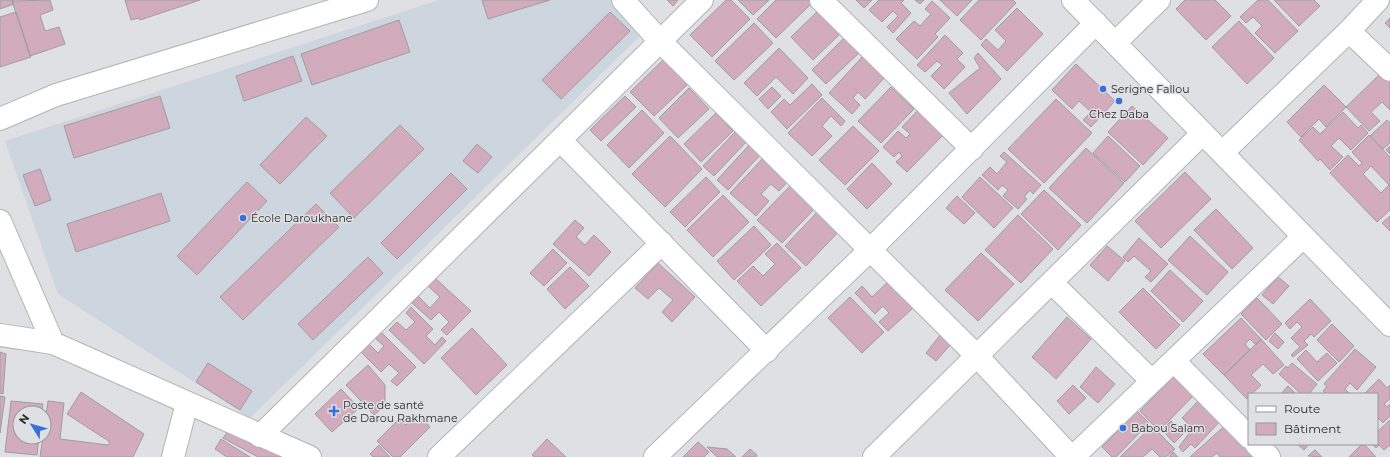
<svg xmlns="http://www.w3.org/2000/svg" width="1390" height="457" font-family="Montserrat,sans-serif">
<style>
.built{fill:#cdd6de}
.building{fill:#d2acbd;stroke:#a09d9e;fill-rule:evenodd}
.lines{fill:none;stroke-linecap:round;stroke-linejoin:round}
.minor-casing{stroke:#b1b3b6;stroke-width:24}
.minor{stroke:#fff;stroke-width:22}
.poi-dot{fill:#386ede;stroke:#dee0e3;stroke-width:1.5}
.labels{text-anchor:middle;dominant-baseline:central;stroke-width:3;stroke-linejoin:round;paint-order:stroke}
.poi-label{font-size:11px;fill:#292a2a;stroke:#dee0e3;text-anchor:start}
</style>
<rect width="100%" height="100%" fill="#dee0e3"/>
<!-- built -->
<path class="built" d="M439,0H610L642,34L250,418L58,294L5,141Z"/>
<!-- building -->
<path class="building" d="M0,0H14L12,1L14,4L0,9Z
M50,0L53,10L40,15L45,31L59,27L65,44L30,56L12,1Z
M125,0H200L140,20L139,18L131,20Z
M482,0H550L488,19Z
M667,0H678L673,6Z
M726,0H731L750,19L712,57L690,35Z
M738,0H769L753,15Z
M776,0H810L813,2L776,38L757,19Z
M856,0H872L864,8Z
M879,0H904L901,3L911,13L893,33L887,27L898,16L893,11L882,22L869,10Z
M915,0H924L920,4Z
M940,0H972L957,16Z
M979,0H1013L1016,3L981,40L960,20Z
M1185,0H1215L1231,16L1206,40L1176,9Z
M1258,0H1268L1298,31L1275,53L1255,33L1262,26L1253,17L1246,23L1240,17Z
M1274,0H1314L1320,6L1299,26Z
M932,1L950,18L935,34L938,37L917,59L896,39L914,21L920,26L931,14L925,9Z
M821,8L843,31L813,60L791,37Z
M1017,8L1043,34L1007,71L981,45L986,39L998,50L1006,41L995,30Z
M16,12L31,57L0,67V17Z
M610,12L630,31L561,99L542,80Z
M1390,18V28L1385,23Z
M399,20L410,52L312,85L301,54Z
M1239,21L1274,58L1247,84L1212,47Z
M754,23L773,43L734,80L715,61Z
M945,35L963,53L957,59L965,67L944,89L931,76L942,65L937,61L925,72L917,65Z
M846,36L861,51L826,84L812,70Z
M779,48L808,78L793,94L776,77L757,96L744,83Z
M978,53L1001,79L967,114L949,93L980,68L974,58Z
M864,55L886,76L865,99L858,92L853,98L860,105L852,114L829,93Z
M293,56L302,81L244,101L236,76Z
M664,59L688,84L654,116L630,92Z
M1076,64L1115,101L1091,127L1083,120L1091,112L1079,101L1072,109L1052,90Z
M1382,72L1390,81V110L1382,102L1371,112L1380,121L1369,131L1346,107Z
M812,84L822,95L787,129L771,112L784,99L790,105Z
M1324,85L1346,107L1326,127L1319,119L1301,137L1287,122Z
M772,87L781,96L768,109L759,99Z
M891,87L914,109L881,143L858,121Z
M689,88L709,109L678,138L659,118Z
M160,96L170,128L74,158L64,126Z
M625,96L636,107L601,141L590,130Z
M822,98L845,121L841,126L831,116L822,126L832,136L812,156L788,133Z
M1056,99L1092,133L1044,183L1008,149Z
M1132,106L1168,138L1143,165L1108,132Z
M920,108L945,133L907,172L896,162L902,156L899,152L894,157L883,147L898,131L906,138L910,134L902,127Z
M642,110L664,133L629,168L607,145Z
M1343,112L1358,128L1361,125L1368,133L1351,150L1339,138L1331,146L1343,157L1330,170L1320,159L1318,161L1299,140L1313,127L1320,134Z
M716,113L733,131L701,162L684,144Z
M306,117L327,136L280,184L260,165Z
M1387,120L1390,123V143L1383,149L1370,136Z
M400,125L424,149L354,218L330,193Z
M853,126L879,151L845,185L819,160Z
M737,130L748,140L714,176L703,166Z
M1369,135L1390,157V210L1377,222L1330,173L1348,155L1359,166L1362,163L1352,152ZM1371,166L1389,185L1381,193L1363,174Z
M670,136L702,169L665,207L632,174Z
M1108,136L1140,166L1125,182L1093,153Z
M751,143L762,153L728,190L717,180Z
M477,144L492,157L478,173L463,161Z
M1390,146V154L1386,150Z
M1086,148L1124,183L1087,223L1049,188Z
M1004,152L1041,185L1033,194L1030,190L1024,197L1027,199L1018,209L1003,196L1008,190L1002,185L998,190L982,175L990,167L997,174L1007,162L1000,156Z
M765,156L790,179L779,191L771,184L761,194L769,201L756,216L730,193Z
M872,163L892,184L867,209L847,189Z
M40,169L51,200L35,206L23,175Z
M1185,172L1211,199L1161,248L1135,221Z
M451,173L467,189L397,259L381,243Z
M706,177L720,192L685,227L670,212Z
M980,177L1013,208L994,228L962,197Z
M247,182L267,201L197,275L177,256Z
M793,183L817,206L782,243L757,220Z
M1044,190L1081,225L1058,250L1021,214Z
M161,193L170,221L76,252L67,224Z
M723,195L749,222L713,257L687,230Z
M957,196L975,213L964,224L946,208Z
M316,204L339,227L243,320L220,297Z
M820,209L841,229L806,266L785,246Z
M1216,209L1253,248L1232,269L1194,230Z
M1018,215L1053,249L1021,283L985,250Z
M1390,216V231L1382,223Z
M575,220L584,228L576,237L585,245L594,235L611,252L589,276L553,244Z
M754,226L771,245L734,280L717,261Z
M1190,236L1228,272L1207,295L1168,260Z
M1139,238L1168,264L1151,282L1145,277L1151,271L1134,256L1128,262L1123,257Z
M777,243L801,268L761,306L737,281L753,266L763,276L775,264L765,254Z
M1107,246L1125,261L1108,281L1090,265Z
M553,249L567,263L544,286L530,273Z
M981,253L1014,284L978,321L945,290Z
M368,257L383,273L313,340L298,324Z
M658,263L695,297L672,322L662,312L673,300L659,288L648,299L635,288Z
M570,267L589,286L565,309L547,289Z
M1170,270L1203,301L1183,322L1151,291Z
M1278,277L1289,286L1273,304L1262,295Z
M435,278L471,311L447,335L441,330L449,322L439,312L431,320L412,303L418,296L430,308L440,297L428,286Z
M888,282L913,308L888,331L879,322L889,313L883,306L875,314L855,293L862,286L872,297Z
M1143,288L1180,325L1156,349L1119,312Z
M850,297L884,332L862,353L828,318Z
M1257,298L1282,324L1266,340L1241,314Z
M1310,299L1331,321L1314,337L1311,334L1304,341L1308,345L1293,357L1291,355L1300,347L1291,338L1302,327L1297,322L1290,329L1285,323Z
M411,307L433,329L426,336L435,345L442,337L446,341L424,364L389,330L397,322L406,330L415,322L406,313Z
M1067,317L1091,339L1056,379L1032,357Z
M1241,318L1261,339L1256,345L1250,339L1245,344L1250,350L1224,375L1203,354Z
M1332,324L1354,346L1339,362L1317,340Z
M472,328L507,365L476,395L441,358Z
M381,332L416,367L397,386L391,381L399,373L389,364L381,372L359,350L367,342L378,353L384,346L375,338Z
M1275,333L1284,342L1278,349L1269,341Z
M941,334L952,343L936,361L926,353Z
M1261,339L1284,365L1273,374L1263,364L1251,375L1261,385L1252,394H1249L1247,399L1224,375Z
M1355,349L1376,367L1357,390L1350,383L1345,389L1350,394H1326L1323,391L1327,386L1324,384Z
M1306,350L1317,362L1327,353L1337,363L1318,381L1297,359Z
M0,352L6,354L3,394L0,393Z
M208,363L252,391L240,410L196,382Z
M1292,363L1317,384L1309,394H1301L1279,374L1286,366L1288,368Z
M368,365L385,385V406L374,415L346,385Z
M1096,367L1115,384L1098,403L1080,387Z
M1175,375L1195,394L1159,431L1140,411Z
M1379,379L1387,388L1390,385V399L1384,404L1387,407L1390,404V416L1383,423L1377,417V394H1364Z
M1073,385L1086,398L1069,414L1057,401Z
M1288,386L1296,394H1281Z
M341,389L359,408L332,432L315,414Z
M81,392L144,434L133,457H40L48,401L64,403L60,439L108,445L110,442L67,414Z
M0,396L5,397L0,433Z
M1201,398L1223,418L1195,448L1191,444L1183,452L1179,447L1193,428L1182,418Z
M11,401L43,404L42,413H20V437H39L37,455L5,452Z
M1137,411L1149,423L1116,457H1112L1102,447Z
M418,414L430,427L400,457H393L377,441L400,418L406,425Z
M1390,420V445L1384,450L1379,445L1376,448L1372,444H1377V432Z
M1171,421L1183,434L1174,443L1162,430Z
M1229,422L1256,457H1220L1217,453L1212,457H1190Z
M1152,426L1175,449L1166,457H1160L1152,449L1143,457H1120Z
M229,430L294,457H258L223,438Z
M221,439L250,457H227L215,449Z
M547,439L566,457H534L532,455Z
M698,442L709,452L704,457H683Z
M1297,444H1309L1304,450Z
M1362,444H1364L1376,457H1349Z
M379,445L390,457H373L370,454Z
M707,447L727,449L736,457H717Z
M750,449L757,455L756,457H742Z
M1315,450L1322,457L1308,456Z
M1173,452L1178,457H1169Z"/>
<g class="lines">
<defs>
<path id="minor" d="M623,0L661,42L977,356L1071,457
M821,0L972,149
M1073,0L1390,325
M1349,31L1390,70
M1115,43L1159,0
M0,119L56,95L367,0
M560,140L767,351
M1222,153L1349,31L1378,0
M0,221L53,343
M1052,283L1152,381
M0,335L53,343L310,457
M1174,361L1249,437
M260,436L702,0
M1256,444L1269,457
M173,457L187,403
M439,457L662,243
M655,457L871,249L1096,23
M874,457L1203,133
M1073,457L1303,237"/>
</defs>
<!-- minor casing -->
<use href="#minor" class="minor-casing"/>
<!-- minor -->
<use href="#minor" class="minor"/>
</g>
<!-- markers -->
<g class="poi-dot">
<circle cx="1103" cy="89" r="4"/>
<circle cx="1119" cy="101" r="4"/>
<circle cx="243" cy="218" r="4"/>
<path d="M332 405h4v4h4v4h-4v4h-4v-4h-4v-4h4z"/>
<circle cx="1123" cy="428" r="4"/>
</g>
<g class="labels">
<!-- poi labels -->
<g class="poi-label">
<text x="1111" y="89">Serigne Fallou</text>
<text x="1119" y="114" text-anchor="middle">Chez Daba</text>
<text x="251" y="218">École Daroukhane</text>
<text x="343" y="405">Poste de santé<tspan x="343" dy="13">de Darou Rakhmane</tspan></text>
<text x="1131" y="428">Babou Salam</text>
</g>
</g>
<!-- legend -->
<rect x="1248" y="393" width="130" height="52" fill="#dee0e3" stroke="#969799"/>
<rect x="1256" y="406" width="20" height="6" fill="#ffffff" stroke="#969799"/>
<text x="1284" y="413" font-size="12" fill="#292a2a">Route</text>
<rect x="1256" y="423" width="20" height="12" fill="#d2acbd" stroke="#969799"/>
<text x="1284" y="433" font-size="12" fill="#292a2a">Bâtiment</text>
<!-- north arrow -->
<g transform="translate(32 425) rotate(307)"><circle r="19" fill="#dee0e3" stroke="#969799"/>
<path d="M0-3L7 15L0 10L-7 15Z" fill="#386ede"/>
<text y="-6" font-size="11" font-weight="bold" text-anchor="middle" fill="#292a2a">N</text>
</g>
</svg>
